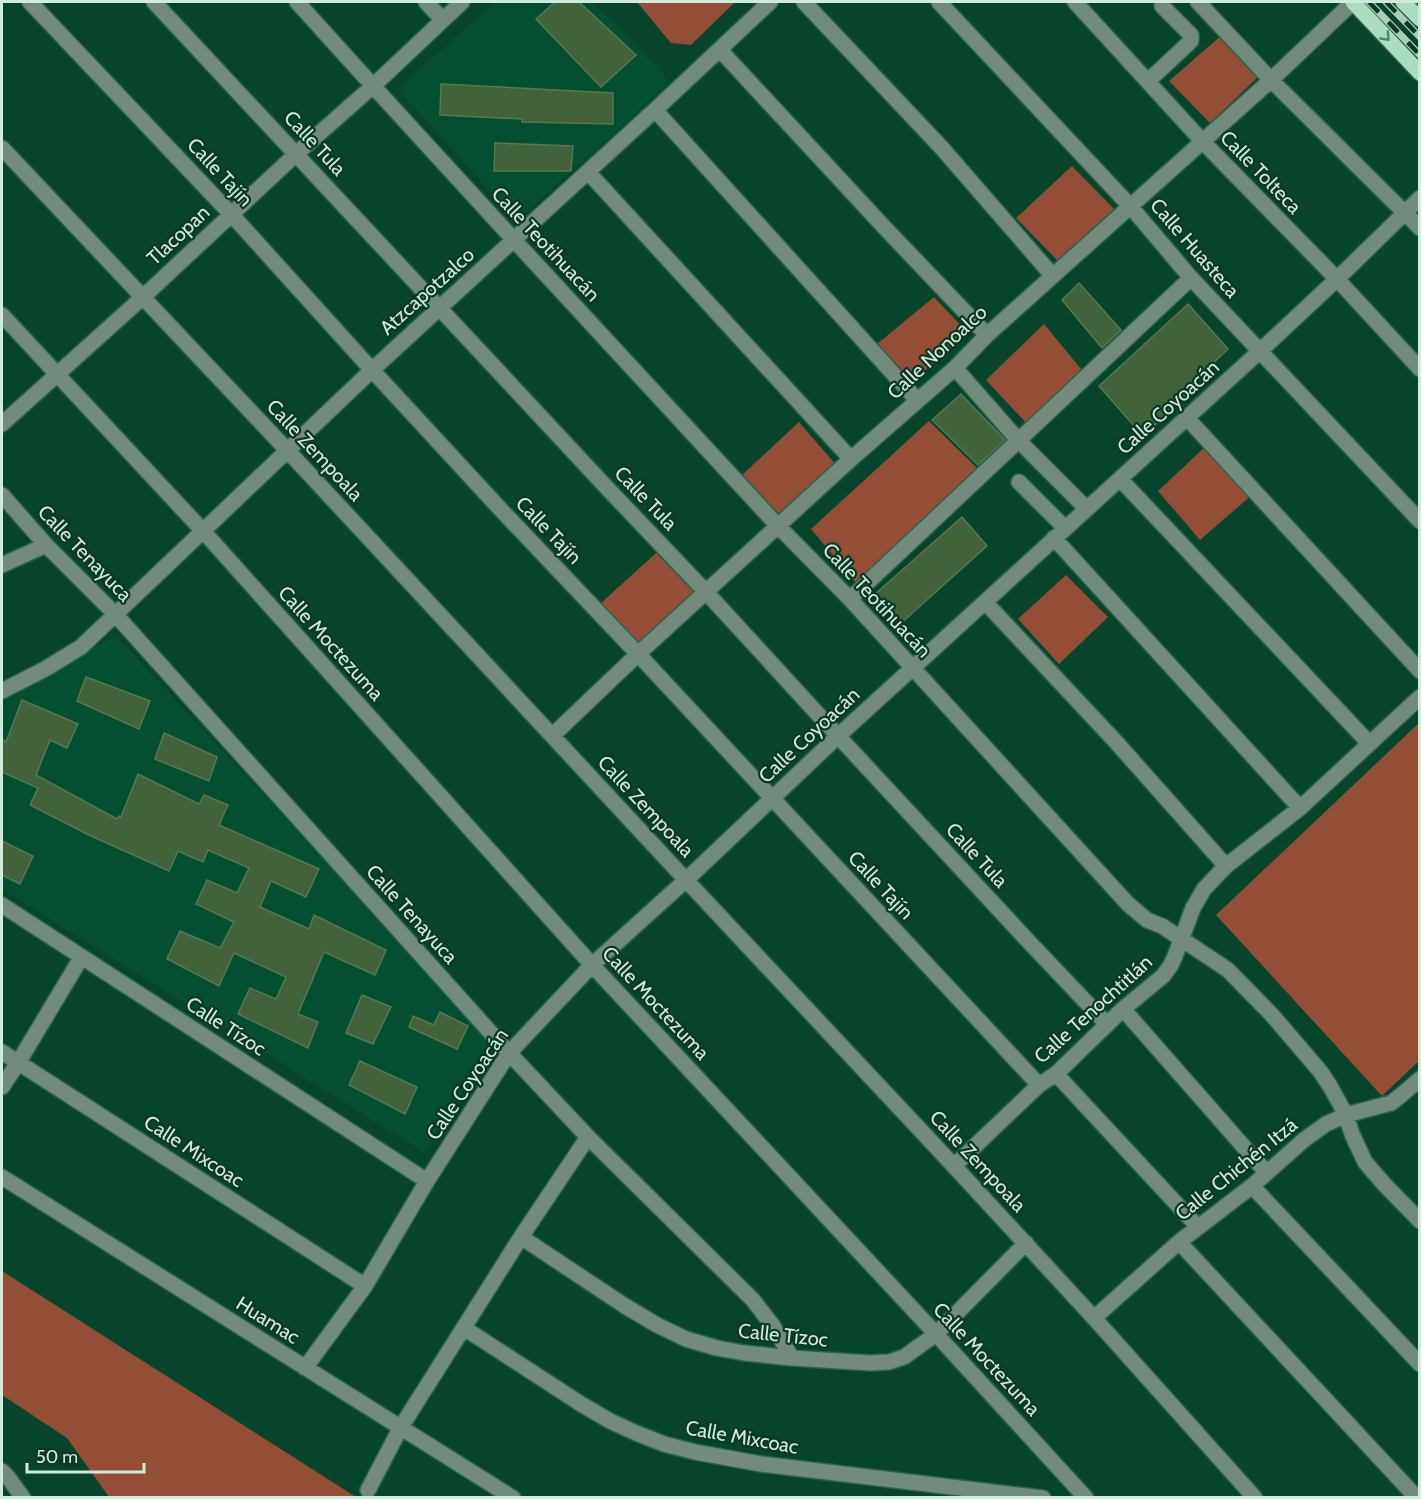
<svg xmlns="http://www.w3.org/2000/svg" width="1421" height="1499" font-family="Cabin,sans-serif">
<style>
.built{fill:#044f32}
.green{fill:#944e35}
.building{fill:#41623a;stroke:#577950;stroke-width:1.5}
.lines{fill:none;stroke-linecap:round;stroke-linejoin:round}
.minor-casing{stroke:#2a634c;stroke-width:18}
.major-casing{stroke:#2a634c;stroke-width:18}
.minor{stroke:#738b7d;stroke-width:15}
.major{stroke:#abdcc1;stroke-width:15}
.rail-casing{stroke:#abcebc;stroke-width:7}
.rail{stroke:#0c3825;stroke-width:4.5;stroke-dasharray:14;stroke-linecap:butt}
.oneway{stroke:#54826b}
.labels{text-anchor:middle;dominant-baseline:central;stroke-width:4.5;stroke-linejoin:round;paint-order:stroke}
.street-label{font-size:20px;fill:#cfebdb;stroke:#0c3825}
</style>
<rect width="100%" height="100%" fill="#06452c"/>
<!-- built -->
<path class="built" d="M496,2H594L670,82L517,221L398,89Z
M116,636L493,1042L424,1152L2,889V697Z"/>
<!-- green -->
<path class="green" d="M637,2H735L691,45L671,43Z
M1222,35L1260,75L1210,123L1169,81Z
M1072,166L1116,211L1058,261L1016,218Z
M934,297L968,333L913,381L877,344Z
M1044,324L1086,375L1030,427L986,380Z
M929,421L980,471L856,583L811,529Z
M799,422L837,466L782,517L742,475Z
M1207,445L1253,494L1200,540L1158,491Z
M656,553L699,597L642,648L600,604Z
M1066,575L1108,617L1059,664L1018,619Z
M1419,723V1061L1382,1096L1216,915Z
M2,1271L356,1497H109L67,1438L2,1395Z"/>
<!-- building -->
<path class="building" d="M555,2H579L636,55L601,87L536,19Z
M441,84L613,93V124L522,122V119L440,115Z
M495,143L573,146L571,171H494Z
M1079,283L1121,330L1102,348L1062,300Z
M1188,304L1228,349L1203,373L1183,399L1143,436L1099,386Z
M961,394L1005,440L978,465L932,420Z
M962,517L987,546L899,625L874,595Z
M86,677L150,701L139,729L77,701Z
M22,700L78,724L67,748L50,740L36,775L117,819L119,816L121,817L138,774L199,804L204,795L228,805L219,825L319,869L306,897L271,881L260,907L309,929L314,915L386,950L375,975L324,952L298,1014L318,1022L308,1048L238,1014L250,988L276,999L286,977L234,953L219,986L167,959L180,931L220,948L234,922L196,904L207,880L237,893L249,868L208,850L203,862L178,851L169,871L89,835L30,805L38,788L2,772V739L6,742Z
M164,733L217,757L209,781L155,759Z
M2,841L33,856L20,884L2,875Z
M362,995L391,1007L373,1044L346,1033Z
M440,1012L468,1026L457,1049L409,1027L413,1016L434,1025Z
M360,1061L417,1087L405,1114L349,1085Z"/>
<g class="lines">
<defs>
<path id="minor" d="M30,2L231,214L372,370L504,513L638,654L1039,1085
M154,2L609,490L706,592L838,736L1030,943L1107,1024
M297,2L373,86L514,240L778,526L850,599L1128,904L1147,920L1162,926L1228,970L1272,1015L1320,1071L1330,1086L1346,1115L1352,1134L1365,1162L1384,1184L1420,1221
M426,2L442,19
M804,2L941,147L1052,275
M939,2L1131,207L1191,278L1420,521
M1075,2L1203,142L1337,279L1420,369
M1198,2L1271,80L1420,228
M720,50L885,228L987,335
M1148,81L1191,41V35L1162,6
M655,110L917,400
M2,148L287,450L686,880L954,1166L1094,1318L1255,1498
M588,172L851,459
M2,315L203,531L592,965L936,1334L1086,1498
M955,368L1019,441L1087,509
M1187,418L1420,671
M2,424L143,297L296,154L373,86L462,2
M1120,479L1369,743
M1019,482L1065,528
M2,495L46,545L115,614L509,1053L588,1137L753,1300L773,1326L792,1358
M1054,538L1300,808
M2,565L46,545
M850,599L1191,278
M985,602L1116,742L1226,866
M2,691L45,669L81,647L372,370L655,110L770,2
M553,735L638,654L851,459L955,368L987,335L1271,80L1353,2
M2,905L427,1181
M1123,1009L1266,1172
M2,1052L365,1286
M1056,1074L1198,1227
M2,1087L18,1063L81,958
M954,1166L1039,1085L1056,1074L1123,1009L1163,976L1171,965L1175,956L1193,908L1204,889L1226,866L1300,808L1420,697
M2,1177L513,1498
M1252,1186L1420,1364
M521,1237L625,1306L657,1325L686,1339L717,1348L744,1353L792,1358L871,1363L889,1362L904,1357L936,1334L1026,1243
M1179,1242L1417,1498
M1094,1318L1179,1242L1252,1186L1305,1139L1326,1124L1346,1115L1391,1103L1400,1096L1420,1079
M464,1328L581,1404L610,1421L636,1433L664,1444L695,1452L761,1464L1043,1498
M305,1368L365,1286L427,1181L509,1053L592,965L686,880L838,736L1260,351L1337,279L1420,198
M2,1471L8,1477L23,1498
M368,1490L401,1427L521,1237L588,1137"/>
<path id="major" d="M1353,2L1420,73
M1403,2L1420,19"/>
</defs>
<!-- minor casing -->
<use href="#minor" class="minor-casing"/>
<!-- major casing -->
<use href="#major" class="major-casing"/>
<!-- minor -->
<use href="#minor" class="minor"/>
<!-- major -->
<use href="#major" class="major"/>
<defs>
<path id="rail" d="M1369,2L1420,55
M1386,2L1420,37"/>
</defs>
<!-- rail casing -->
<use href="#rail" class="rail-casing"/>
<!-- rail -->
<use href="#rail" class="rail"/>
</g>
<!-- one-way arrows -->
<defs><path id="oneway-chevron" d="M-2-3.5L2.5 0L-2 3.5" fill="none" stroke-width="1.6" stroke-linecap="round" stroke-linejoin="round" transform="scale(1.5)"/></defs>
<use class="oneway" href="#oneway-chevron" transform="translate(1386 37) rotate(47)"/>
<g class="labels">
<!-- street labels -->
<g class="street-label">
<text transform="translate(315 143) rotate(47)">Calle Tula</text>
<text transform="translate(220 172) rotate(47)">Calle Tajín</text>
<text transform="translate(1261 172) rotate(46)">Calle Tolteca</text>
<text transform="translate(178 235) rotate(-43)">Tlacopan</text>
<text transform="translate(546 244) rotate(47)">Calle Teotihuacán</text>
<text transform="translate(1195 248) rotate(49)">Calle Huasteca</text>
<text transform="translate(427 291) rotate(-42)">Atzcapotzalco</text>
<text transform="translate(937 352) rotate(-43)">Calle Nonoalco</text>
<text transform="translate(1168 407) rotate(-42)">Calle Coyoacán</text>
<text transform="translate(315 450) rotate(47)">Calle Zempoala</text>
<text transform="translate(646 498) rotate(46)">Calle Tula</text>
<text transform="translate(549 530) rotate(46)">Calle Tajín</text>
<text transform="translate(85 553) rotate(46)">Calle Tenayuca</text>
<text transform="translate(877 600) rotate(47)">Calle Teotihuacán</text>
<text transform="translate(331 643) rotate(48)">Calle Moctezuma</text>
<text transform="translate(809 735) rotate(-43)">Calle Coyoacán</text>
<text transform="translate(646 806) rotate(47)">Calle Zempoala</text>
<text transform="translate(977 855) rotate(47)">Calle Tula</text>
<text transform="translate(881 885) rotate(47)">Calle Tajín</text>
<text transform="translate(412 914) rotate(48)">Calle Tenayuca</text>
<text transform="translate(656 1003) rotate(47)">Calle Moctezuma</text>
<text transform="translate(1093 1009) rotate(-42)">Calle Tenochtitlán</text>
<text transform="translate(226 1026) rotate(33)">Calle Tízoc</text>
<text transform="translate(467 1084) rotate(-56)">Calle Coyoacán</text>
<text transform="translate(194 1151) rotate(33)">Calle Mixcoac</text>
<text transform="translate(978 1161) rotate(47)">Calle Zempoala</text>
<text transform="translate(1236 1169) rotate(-39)">Calle Chichén Itzá</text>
<text transform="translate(268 1320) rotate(32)">Huamac</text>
<text transform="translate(783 1335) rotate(6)">Calle Tízoc</text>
<text transform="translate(987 1359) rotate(47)">Calle Moctezuma</text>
<text transform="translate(742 1437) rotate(10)">Calle Mixcoac</text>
</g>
</g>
<!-- border -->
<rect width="1421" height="1499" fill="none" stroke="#cfebdb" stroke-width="6"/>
<!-- scale -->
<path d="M27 1463v9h117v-9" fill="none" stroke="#cfebdb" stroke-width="3"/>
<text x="36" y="1463" font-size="18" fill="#cfebdb" stroke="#0c3825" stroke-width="4.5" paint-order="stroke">50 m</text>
</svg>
